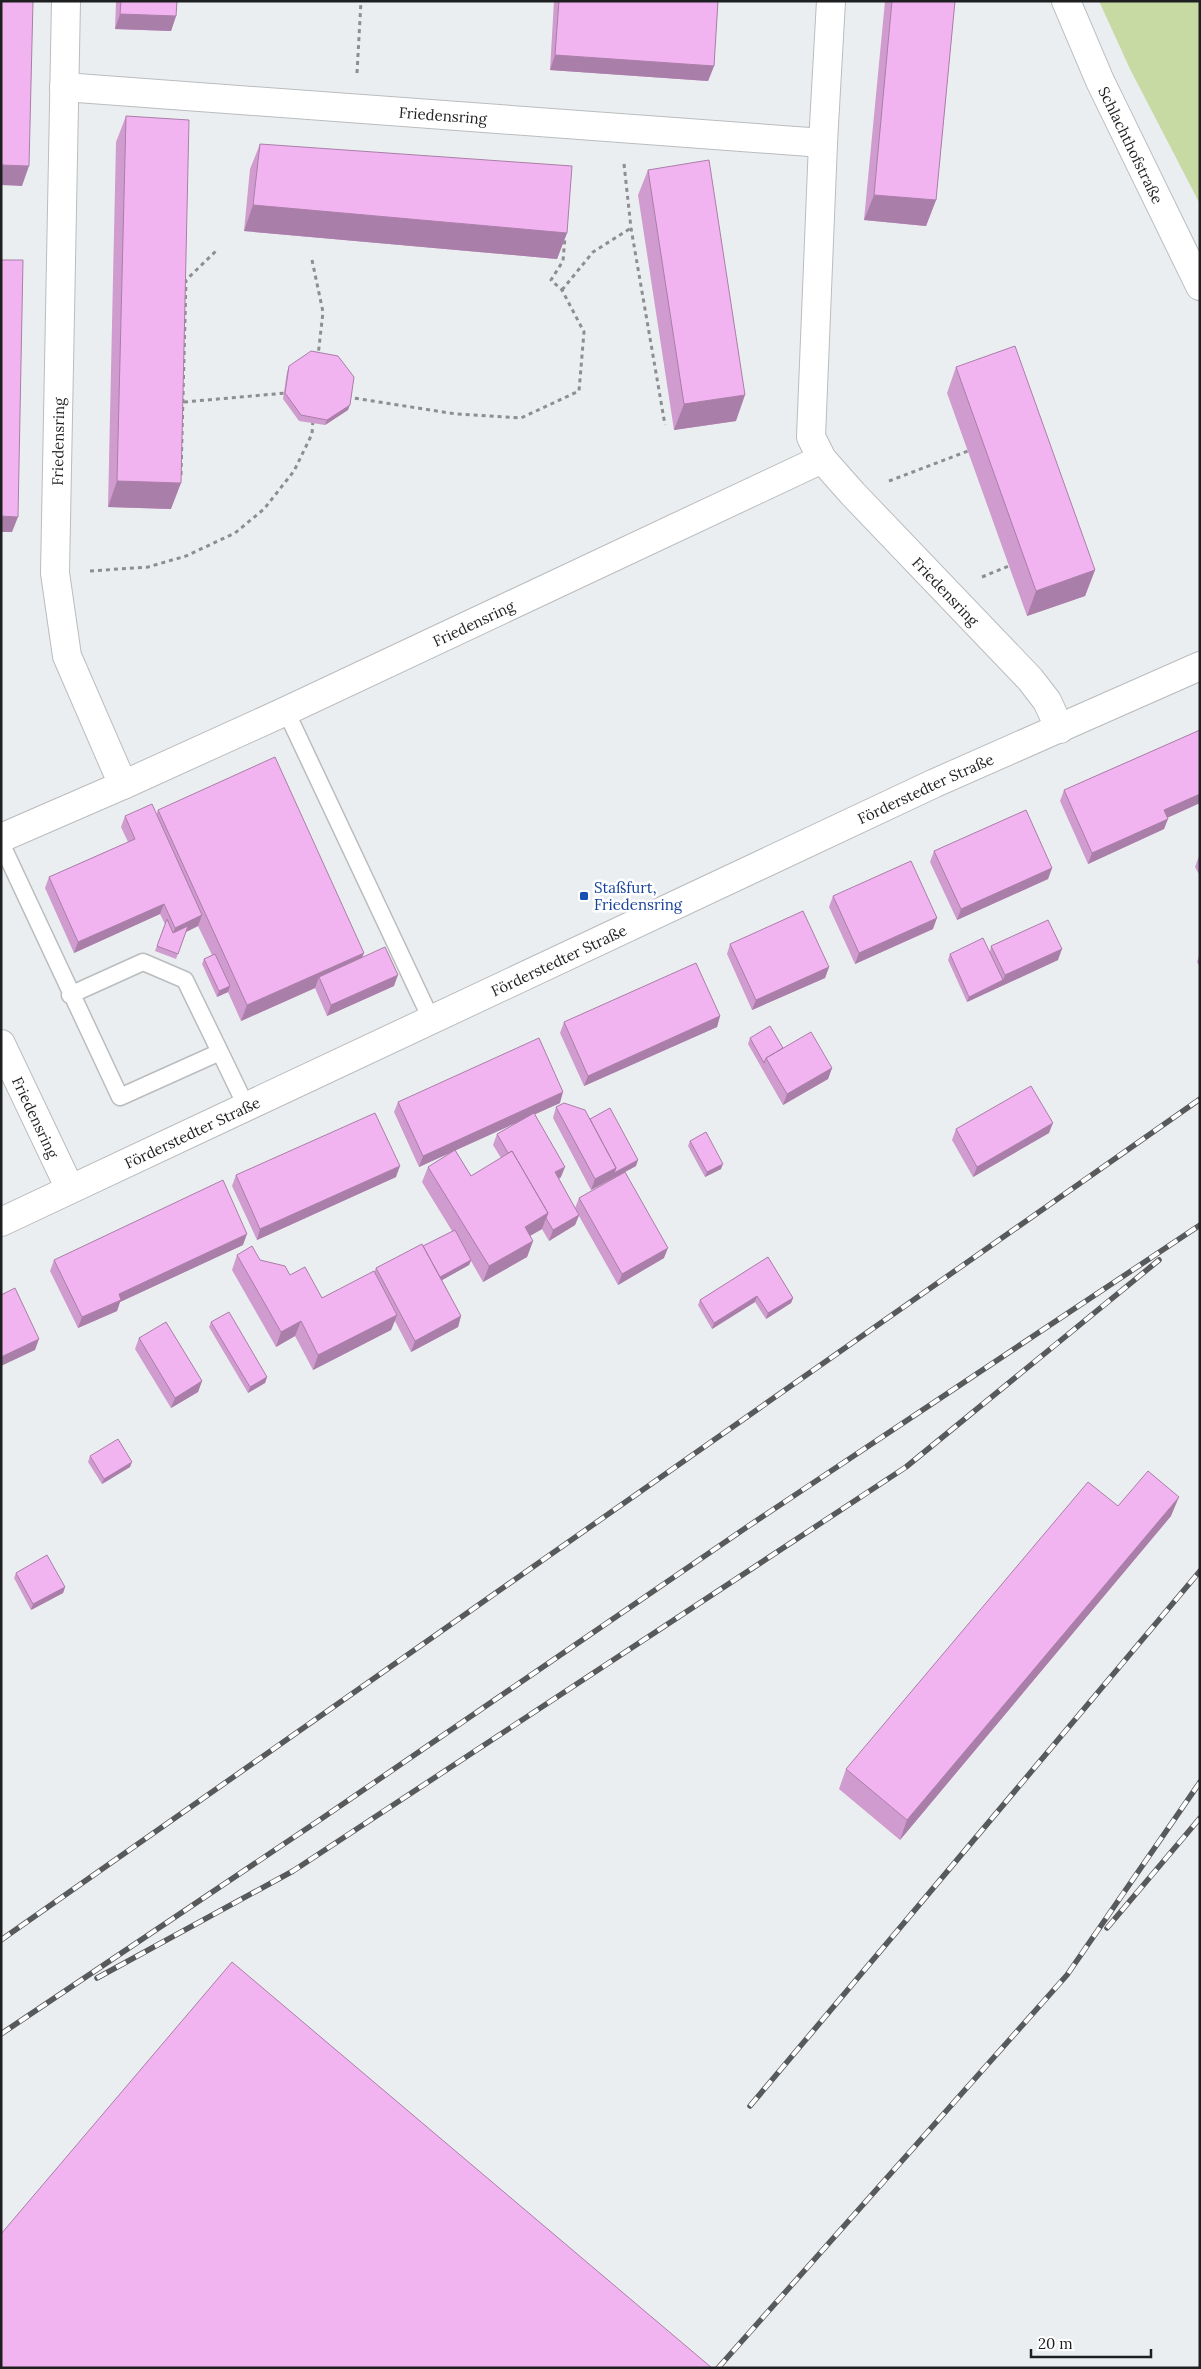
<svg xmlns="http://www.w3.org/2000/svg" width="1201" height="2369" font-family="Lora,serif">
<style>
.green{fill:#c7daa3}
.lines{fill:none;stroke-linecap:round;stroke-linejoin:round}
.lane-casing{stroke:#babcbe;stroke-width:19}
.street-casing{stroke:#babcbe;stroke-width:30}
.secondary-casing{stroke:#babcbe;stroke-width:30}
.path{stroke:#8c8e8f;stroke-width:3;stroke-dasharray:4 4;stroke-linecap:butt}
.lane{stroke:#fff;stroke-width:16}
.street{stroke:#fff;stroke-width:28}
.secondary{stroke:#fff;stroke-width:28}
.rail-casing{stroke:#58595a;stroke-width:5.5}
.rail{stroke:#fff;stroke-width:4;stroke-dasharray:11;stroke-linecap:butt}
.wall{fill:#d09bce;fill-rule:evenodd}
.shaded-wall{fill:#a97ea8}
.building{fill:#f2b4f0;stroke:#a97ea8}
.transit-dot{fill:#1a4fb4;stroke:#fff;stroke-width:2}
.labels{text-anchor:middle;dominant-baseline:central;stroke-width:5;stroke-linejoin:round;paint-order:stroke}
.street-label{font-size:15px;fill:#1e1f20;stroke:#fff}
.transit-label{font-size:15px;fill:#164399;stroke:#fff;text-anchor:start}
</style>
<rect width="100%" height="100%" fill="#ebeef0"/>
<!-- green -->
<path class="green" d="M1099,1H1200V204L1130,69Z"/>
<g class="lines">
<defs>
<path id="lane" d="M286,711L431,1019
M1,843L120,1097L220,1052L246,1106
M70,995L143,962L185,980L220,1052"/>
<g id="street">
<path id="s1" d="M64,87L823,143L831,1"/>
<path id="s2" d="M823,143L811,437L822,459L853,494L1030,679L1047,701L1060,729"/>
<path id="s3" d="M123,785L286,711L822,459"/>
<path id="s4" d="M1,838L123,785L67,656L55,573L66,1"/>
<path id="s5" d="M1,1044L70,1189"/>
</g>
<g id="secondary">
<path id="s6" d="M1066,1L1100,81L1200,286"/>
<path id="s7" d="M1,1222L935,783L1200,666"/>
</g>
</defs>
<!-- lane casing -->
<use href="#lane" class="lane-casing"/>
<!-- street casing -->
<use href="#street" class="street-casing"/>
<!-- secondary casing -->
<use href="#secondary" class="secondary-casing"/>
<!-- path -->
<path class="path" d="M357,73L361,1
M624,164L631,228L665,425
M312,260L323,312L318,356
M562,290L593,252L631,228
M347,397L456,414L521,418L579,391L584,332L562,290L551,280L563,261L565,237
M184,402L286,393
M181,475L186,280L218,249
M889,481L968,451
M90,571L148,567L186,556L235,533L264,509L294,471L312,434L313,419
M982,577L1009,566"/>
<!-- lane -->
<use href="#lane" class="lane"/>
<!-- street -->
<use href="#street" class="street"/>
<!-- secondary -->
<use href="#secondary" class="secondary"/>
<defs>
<path id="rail" d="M1107,1928L1200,1818
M1,1940L1200,1099
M97,1978L293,1871L906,1467L1159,1260
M1,2034L321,1819L747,1527L1200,1225
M750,2106L1200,1571
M718,2368L1067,1975L1200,1782"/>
</defs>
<!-- rail casing -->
<use href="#rail" class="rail-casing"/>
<!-- rail -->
<use href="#rail" class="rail"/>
</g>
<!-- wall -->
<path class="wall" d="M116,1H177L176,16L171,31L115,29Z
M554,1H718L714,66L708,81L550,70Z
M885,1H955L936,200L926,226L864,220Z
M126,116L171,509L108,507L116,142Z
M260,144L567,233L557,259L244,231L250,169Z
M648,170L736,421L674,430L638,195Z
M289,366L348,410L325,425L299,421L283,399L287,372Z
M956,367L1095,570L1085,596L1027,616L947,393Z
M1200,730V803L1167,818L1164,829L1088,864L1060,801L1064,790Z
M158,810L362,957L394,986L327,1016L315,988L241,1021L228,992L217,997L202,964L204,959L212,955L198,926L186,932L176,959L155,951L165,924L160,914L74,953L45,888L49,877L128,842L121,827L125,816L156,815Z
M934,851L1052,868L1048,879L957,920L930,862Z
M1199,856H1200V876L1195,867Z
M833,896L933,929L855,964L829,907Z
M730,944L829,967L825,978L752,1010L727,954Z
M991,946L1058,960L967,1002L948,960L950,954L990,952Z
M1199,956H1200V967L1197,962Z
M720,1016L717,1027L584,1086L560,1033L564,1022Z
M750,1038L783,1048L832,1068L828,1079L783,1105L748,1044Z
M398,1102L560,1103L535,1114L561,1177L559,1179L575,1208L579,1198L623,1173L591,1190L553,1118L556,1107L590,1119L636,1166L625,1172L664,1258L618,1285L579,1216L575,1225L549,1241L542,1229L530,1236L533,1241L527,1257L483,1282L471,1261L469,1265L442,1280L461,1316L458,1327L411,1352L395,1321L391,1330L313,1370L295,1336L276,1347L232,1270L237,1255L260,1260L290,1275L322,1298L374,1272L376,1268L423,1246L452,1231L422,1182L428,1167L453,1151L419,1167L394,1112ZM522,1120L497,1134L493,1145L501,1158L471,1176L455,1150Z
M956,1129L1049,1133L973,1177L952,1140Z
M690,1141L721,1169L705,1177L688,1146Z
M236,1175L396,1177L257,1240L232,1186Z
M243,1245L120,1302L117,1311L78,1328L50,1271L54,1260Z
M768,1257L793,1298L791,1303L766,1319L755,1302L712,1329L698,1305L700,1300Z
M211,1322L267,1377L265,1383L248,1393L209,1327Z
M139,1338L202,1381L198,1392L171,1408L135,1349Z
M90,1456L130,1467L102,1484L88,1462Z
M1118,1506L1171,1516L900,1840L839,1789L846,1769Z
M16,1573L65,1587L63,1593L31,1610L14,1578Z"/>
<!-- shaded-wall -->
<path class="shaded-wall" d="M120,14L176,16L171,31L115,29Z
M555,55L714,66L708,81L550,70Z
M1,165L29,166L22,186L1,185Z
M874,195L936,200L926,226L864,220Z
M253,205L567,233L557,259L244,231Z
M745,395L736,421L674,430L684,404Z
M350,405L348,410L325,425L327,420Z
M117,481L181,483L171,509L108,507Z
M1,516L18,517L12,532H1Z
M1095,570L1085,596L1027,616L1036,591Z
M1200,794V803L1160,821L1164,810Z
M1168,819L1164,829L1088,864L1092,853Z
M1052,868L1048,879L957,920L961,909Z
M164,904L160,914L74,953L78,942Z
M202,915L198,926L186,932L176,959L186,932L171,938L175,928Z
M937,918L933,929L855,964L859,953Z
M1062,949L1058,960L967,1002L969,997L1003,980L1005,975Z
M364,953L358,968L319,977L315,988L241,1021L247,1005Z
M829,967L825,978L752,1010L756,1000Z
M398,975L394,986L327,1016L331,1005Z
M230,986L228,992L217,997L219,991Z
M720,1016L717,1027L584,1086L588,1076Z
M832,1068L828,1079L783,1105L787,1094Z
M563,1092L560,1103L419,1167L423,1156Z
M1053,1123L1049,1133L973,1177L977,1167Z
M638,1160L636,1166L591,1190L595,1179L616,1168Z
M723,1164L721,1169L705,1177L707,1172Z
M400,1166L396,1177L257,1240L260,1229Z
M565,1167L561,1177L551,1183L555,1172Z
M548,1213L542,1229L519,1242L525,1227Z
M579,1215L575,1225L549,1241L553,1230Z
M247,1234L243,1245L120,1302L117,1311L78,1328L82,1317L119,1294Z
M533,1241L527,1257L483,1282L489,1266Z
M668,1248L664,1258L618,1285L622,1274Z
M471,1260L469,1265L435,1284L437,1279Z
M757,1296L755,1302L712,1329L714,1323Z
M793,1298L791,1303L766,1319L768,1313Z
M397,1315L391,1330L313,1370L318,1355Z
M461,1316L458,1327L411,1352L415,1341Z
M301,1321L295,1336L276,1347L281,1332Z
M39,1339L35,1350L1,1366V1357Z
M267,1377L265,1383L248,1393L250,1387Z
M202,1381L198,1392L171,1408L175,1398Z
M132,1462L130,1467L102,1484L104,1479Z
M1179,1497L1171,1516L900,1840L907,1820Z
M65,1587L63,1593L31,1610L33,1604Z"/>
<!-- building -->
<path class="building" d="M1,1H33L29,166L1,165Z
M121,1H177L176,16L120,14Z
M559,1H718L714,66L555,55Z
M892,1H955L936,200L874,195Z
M126,116L189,120L181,483L117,481Z
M260,144L572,166L567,233L253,205Z
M709,160L745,395L684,404L648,170Z
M1,260H23L18,517L1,516Z
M1015,346L1095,570L1036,591L956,367Z
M311,351L338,356L354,377L350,405L327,420L301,415L285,393L289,366Z
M1200,730V794L1164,810L1168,819L1092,853L1064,790Z
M275,757L364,953L247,1005L158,810Z
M152,804L202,915L175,928L164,904L78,942L49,877L135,839L125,816Z
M1026,810L1052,868L961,909L934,851Z
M911,861L937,918L859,953L833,896Z
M803,911L829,967L756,1000L730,944Z
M167,919L173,933L188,926L178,954L157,946Z
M1048,920L1062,949L1005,975L991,946Z
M983,938L1003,980L969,997L950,954Z
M385,947L398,975L331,1005L319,977Z
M215,954L230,986L219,991L204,959Z
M696,963L720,1016L588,1076L564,1022Z
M770,1026L783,1048L766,1058L764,1063L750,1038Z
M811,1032L832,1068L787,1094L766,1058Z
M539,1038L563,1092L423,1156L398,1102Z
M1031,1086L1053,1123L977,1167L956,1129Z
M564,1103L585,1110L616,1168L595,1179L556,1107Z
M610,1108L638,1160L614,1173L616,1168L590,1119Z
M375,1113L400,1166L260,1229L236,1175Z
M534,1113L565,1167L555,1172L579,1215L553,1230L546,1218L548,1213L512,1151L508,1153L497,1134Z
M706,1132L723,1164L707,1172L690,1141Z
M455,1150L471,1176L512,1151L548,1213L525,1227L533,1241L489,1266L428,1167Z
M625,1172L668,1248L622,1274L579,1198Z
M223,1180L247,1234L119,1294L121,1300L82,1317L54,1260Z
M455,1230L471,1260L440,1277L423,1246Z
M422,1244L461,1316L415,1341L376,1268Z
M252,1246L260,1260L285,1266L290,1275L305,1267L322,1298L374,1271L397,1315L318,1355L301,1321L281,1332L237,1255Z
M768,1257L793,1298L768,1313L757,1296L714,1323L700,1300Z
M15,1288L39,1339L1,1357V1295Z
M229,1312L267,1377L250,1387L211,1322Z
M166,1322L202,1381L175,1398L139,1338Z
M118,1439L132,1462L104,1479L90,1456Z
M1148,1471L1179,1497L907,1820L846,1769L1088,1482L1118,1506Z
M47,1555L65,1587L33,1604L16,1573Z
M232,1962L712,2368H1V2234Z"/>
<!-- markers -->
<rect class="transit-dot" x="579" y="891" width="10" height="10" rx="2.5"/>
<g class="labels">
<!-- street labels -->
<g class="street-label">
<text stroke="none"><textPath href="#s1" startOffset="380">Friedensring</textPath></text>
<text stroke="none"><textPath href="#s6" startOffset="158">Schlachthofstraße</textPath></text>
<text stroke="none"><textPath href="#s4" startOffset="489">Friedensring</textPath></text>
<text stroke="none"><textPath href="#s2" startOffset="500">Friedensring</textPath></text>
<text stroke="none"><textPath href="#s3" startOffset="386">Friedensring</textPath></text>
<text stroke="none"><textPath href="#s7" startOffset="1021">Förderstedter Straße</textPath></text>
<text stroke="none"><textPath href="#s7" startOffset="616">Förderstedter Straße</textPath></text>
<text stroke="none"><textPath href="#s5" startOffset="81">Friedensring</textPath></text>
<text stroke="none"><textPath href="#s7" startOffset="211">Förderstedter Straße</textPath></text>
</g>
<!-- transit labels -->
<g class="transit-label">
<text x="594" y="887">Staßfurt,<tspan x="594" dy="17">Friedensring</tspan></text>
</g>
</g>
<!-- border -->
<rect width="1201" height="2369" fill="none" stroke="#1e1f20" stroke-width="5"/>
<!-- scale -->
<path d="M1031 2349v8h120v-8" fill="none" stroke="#1e1f20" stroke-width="2.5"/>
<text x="1038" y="2349" font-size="15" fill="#1e1f20" stroke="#ffffff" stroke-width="4" paint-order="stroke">20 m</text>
</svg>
